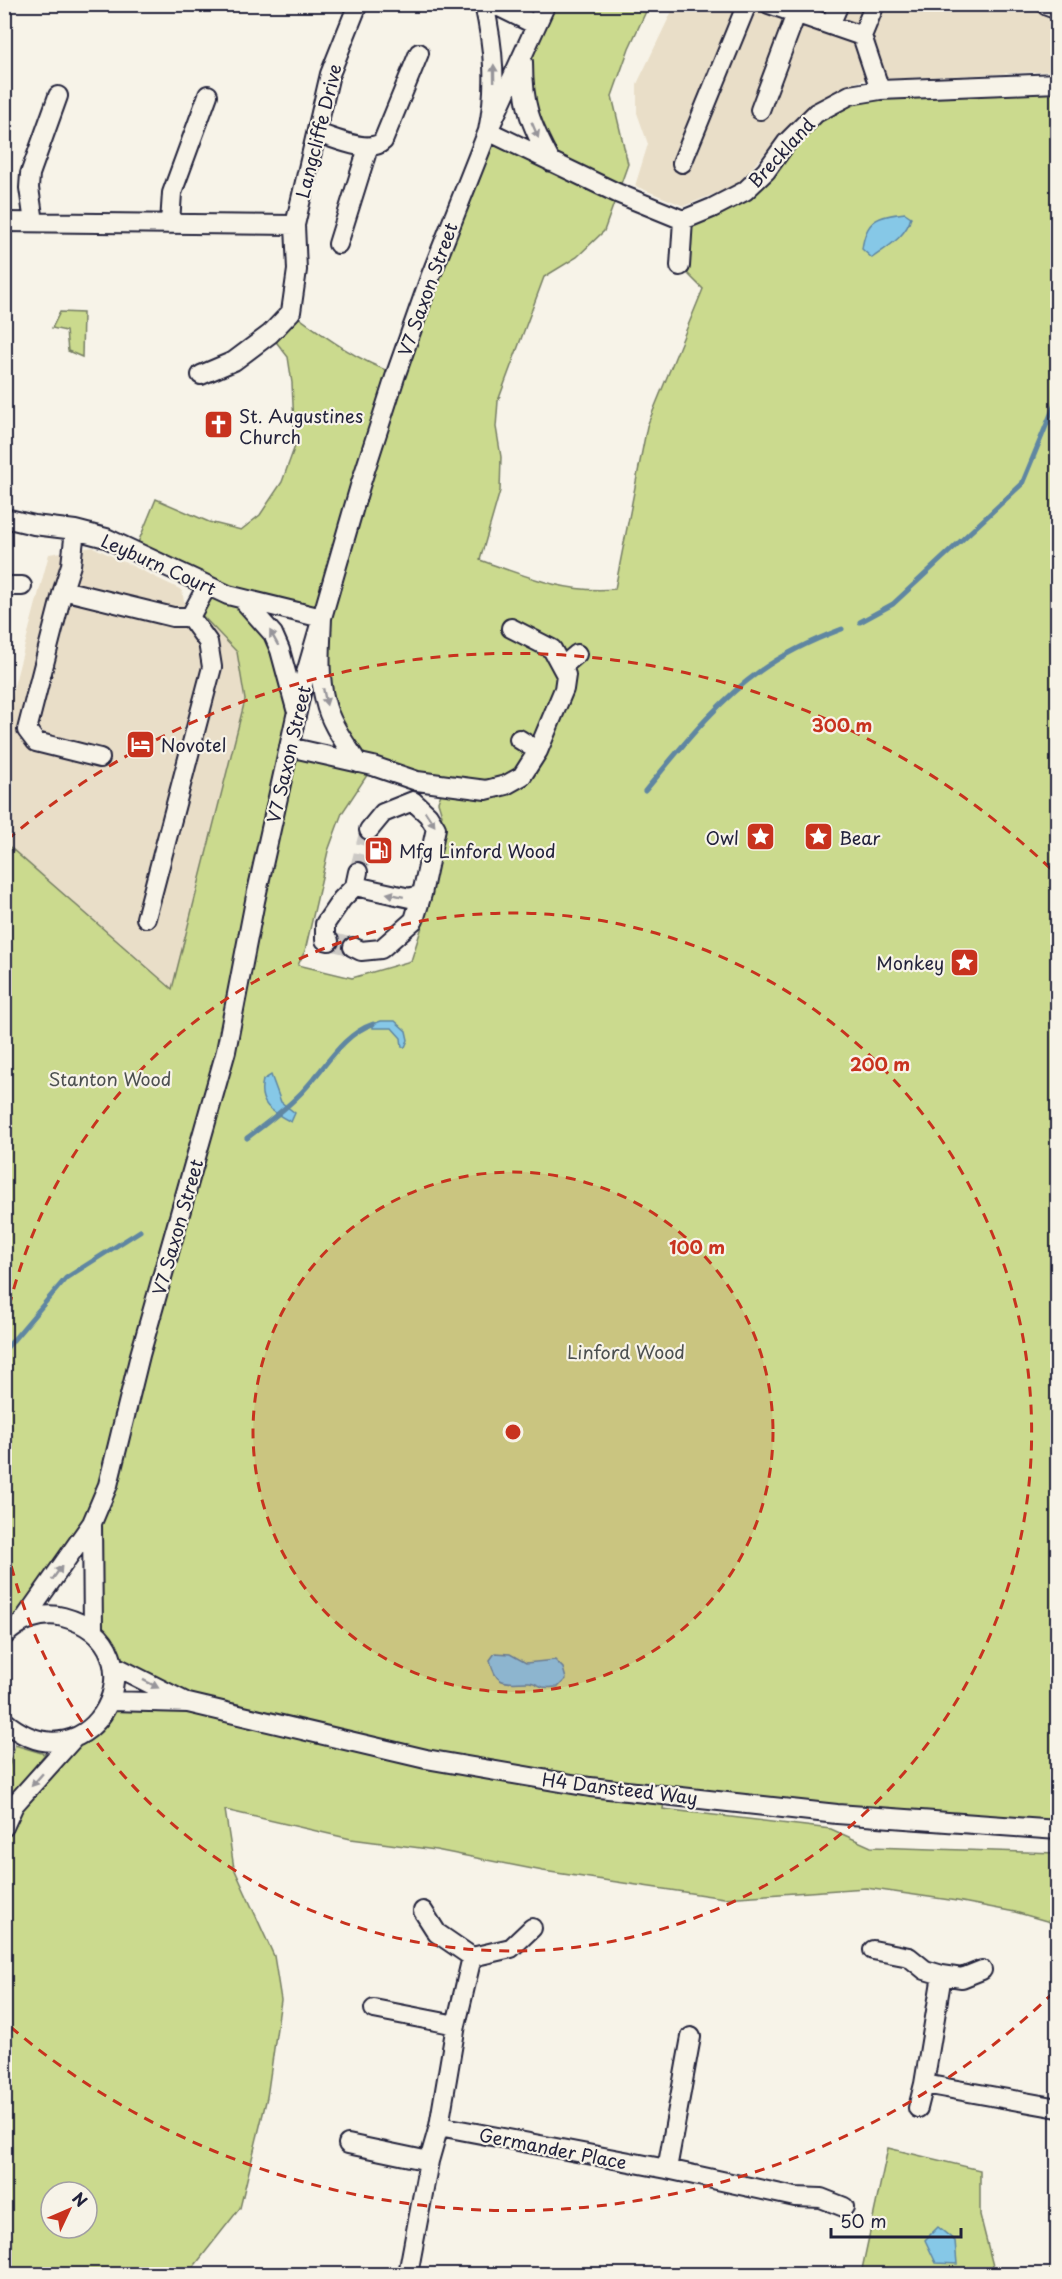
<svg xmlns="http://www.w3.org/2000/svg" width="1062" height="2279" font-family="'Playpen Sans',sans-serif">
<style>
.built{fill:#e9dec8}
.green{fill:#cbda8e;stroke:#767e64;stroke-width:1.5;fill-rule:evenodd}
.water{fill:#86c8e7;stroke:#5e86a2;stroke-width:1.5}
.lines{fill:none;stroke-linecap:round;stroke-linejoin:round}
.stream{stroke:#5e86a2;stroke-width:5}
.minor-tunnel{stroke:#ccc9c5;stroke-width:18;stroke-dasharray:18 9;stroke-linecap:butt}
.minor-casing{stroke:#22223b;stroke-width:22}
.minor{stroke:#f7f3e8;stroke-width:18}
.oneway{fill:#97959a}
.ring{fill:none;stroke:#c8321e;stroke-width:3;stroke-dasharray:10 8}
.labels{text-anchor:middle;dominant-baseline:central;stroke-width:4.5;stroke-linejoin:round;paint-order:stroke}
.street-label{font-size:18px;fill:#22223b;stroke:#f7f3e8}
.poi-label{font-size:18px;fill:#22223b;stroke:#f7f3e8;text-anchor:start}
.park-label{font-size:18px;fill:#4c5050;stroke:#f7f3e8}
.centre{fill:#c8321e;stroke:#f7f3e8;stroke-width:3}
.ring-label{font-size:18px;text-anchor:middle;font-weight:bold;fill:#c8321e;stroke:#f7f3e8;stroke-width:4.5;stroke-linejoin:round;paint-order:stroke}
</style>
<rect width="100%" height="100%" fill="#f7f3e8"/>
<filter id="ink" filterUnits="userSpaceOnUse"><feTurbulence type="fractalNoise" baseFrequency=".0167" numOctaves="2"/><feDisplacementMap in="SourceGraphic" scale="12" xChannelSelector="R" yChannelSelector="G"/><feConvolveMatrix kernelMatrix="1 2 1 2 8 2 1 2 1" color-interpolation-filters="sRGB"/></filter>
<g filter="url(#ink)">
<!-- built -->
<path class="built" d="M675,5H1057V71L862,80L838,89L799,114L737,185L684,206L635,186L648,144L637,113V84Z
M93,547L182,590L184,601L209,620L237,652L245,700L172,989L5,843V720L49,554Z"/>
<!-- green -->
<path class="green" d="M509,5H649L629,48L612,96L628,164L604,231L577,257L544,277L498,401L496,427L501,457L500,491L480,560C525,576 567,594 615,589L647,426L703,289L680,266L683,220L712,208L787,142L850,95L1057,83V1830L665,1795L663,1809L831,1829L871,1847L1057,1853V1924L1015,1912L957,1901L866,1888L724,1898L543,1871L436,1850L351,1839L225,1810L234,1868L274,1956L281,2000L267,2097L240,2208L188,2274H5V1827L111,1701L186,1703L113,1665L93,1630L92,1524L5,1636V843L172,989L245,700L237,652L195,608L207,586L135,550L156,499L209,522L241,530L260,515L282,482L295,446L292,383L288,357L270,334L291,312C324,336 356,360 396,374L488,131L550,161L523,93L536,25ZM243,599L322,618L325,703L358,762L289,747L290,685L280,650ZM373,766L444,786L438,802L442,815L436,828L424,910L426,914L411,961L352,978L298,965L305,951L328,851L342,813ZM51,2192H87V2228H51Z
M60,312L83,313L82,357L68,351L66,331L52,328Z
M15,1745L45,1754L9,1798L5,1808L4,1784Z
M888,2148L980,2170V2215L995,2274H861Z
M1057,2240V2274H1049Z"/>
<!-- water -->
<path class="water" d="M905,213L911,217C907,236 887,247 872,258L862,249C866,219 878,216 905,213Z
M381,1021H395L406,1031L408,1040L405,1047H402L401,1038L392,1028H373V1024Z
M271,1075L281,1102L295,1113L291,1122C272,1112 257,1104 263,1080Z
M495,1653L510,1654L526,1663L555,1660L563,1668L566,1679L558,1687C553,1687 548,1688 543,1687C539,1686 534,1682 529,1682C507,1682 496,1688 490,1660Z
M938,2227L955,2241L957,2264L936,2263L925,2240Z"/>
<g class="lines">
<!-- stream -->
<path class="stream" d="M860,622L893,604L1022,484L1058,397
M645,791C680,749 715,703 760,671C785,653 813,640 842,629
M247,1138C264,1125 282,1112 297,1097C322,1074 340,1035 373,1024
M4,1351L66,1278L140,1231"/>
<!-- minor-tunnel -->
<path class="minor-tunnel" d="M358,872L369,830
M329,941L353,947"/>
<defs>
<path id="minor" d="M484,4C494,49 497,86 488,131L617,193L683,220L712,208L745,191L766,171L787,142L816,113L850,95L880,90L1058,83
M493,4L536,25
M769,4L862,36
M875,4L862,36L880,90
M1047,6L1058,10
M830,25L839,4
M523,62C523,106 530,123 551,162
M760,110L796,14
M317,133C334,138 369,155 383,141L419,53
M682,163L747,4
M4,222L295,225
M34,222L29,188L30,174L58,96
M170,223L172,193L208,95
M338,244L368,148
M680,266L683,220
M201,375L234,361L270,334L291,312L297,270L295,225L330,74L358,4
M4,521L9,519L34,525L75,530L106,538L228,595L322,618C321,645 318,674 325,701C330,724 346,744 358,763
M4,586H22
M63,590L71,565L75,530
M242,599L273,634L280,650L296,709
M190,617L207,586
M563,666L577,654
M519,739L538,751
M289,747L373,766L417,781L486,790L506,785L522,776L538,751L564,689L566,675L552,649L511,628
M100,758L36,742L27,730L63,590L173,617H190
M358,872L355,886L410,898L422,894L436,828L428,815L413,801L383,813L369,830
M146,918L212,667L208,642L190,617
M329,941L325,940V924L342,899L355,886
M353,947L361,951L381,949L414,920L422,894
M92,1523L93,1630
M23,1621L92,1523L108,1485L140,1355L226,1051L255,901L304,680L360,486L396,374L431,275L488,131L546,4
M4,1636C19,1621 42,1611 63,1617C168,1645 93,1796 4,1721
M113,1665L184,1701
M111,1701L188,1703L426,1759L590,1787L837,1814L1058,1830
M4,1827L14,1805L74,1738
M423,1911L437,1933L472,1957L511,1948L532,1928
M873,1950L909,1957L925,1970L942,1975L962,1978L982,1970
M942,1975L924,2084L1058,2108
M374,2009L456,2025
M918,2108L924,2084
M439,2126L667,2169L795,2197L821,2198L844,2207
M348,2144L429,2161
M667,2169L691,2037
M408,2274L429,2161L439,2126L456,2025L472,1957"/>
</defs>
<!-- minor casing -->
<use href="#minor" class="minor-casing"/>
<!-- minor -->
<use href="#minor" class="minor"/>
</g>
<!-- one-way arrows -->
<defs><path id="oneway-solid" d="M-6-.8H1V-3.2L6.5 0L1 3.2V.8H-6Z" transform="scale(1.5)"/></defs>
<g class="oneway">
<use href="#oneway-solid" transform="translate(494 73) rotate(-91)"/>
<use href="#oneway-solid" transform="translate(535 130) rotate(67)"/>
<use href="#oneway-solid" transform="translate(274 638) rotate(-119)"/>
<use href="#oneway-solid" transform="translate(325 697) rotate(78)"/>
<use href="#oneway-solid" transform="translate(430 819) rotate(56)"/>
<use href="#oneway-solid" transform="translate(395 895) rotate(-168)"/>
<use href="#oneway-solid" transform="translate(57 1573) rotate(-55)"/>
<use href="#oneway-solid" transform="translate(151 1684) rotate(27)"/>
<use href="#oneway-solid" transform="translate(37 1780) rotate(131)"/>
</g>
</g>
<!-- distance rings -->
<circle cx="513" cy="1432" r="260" fill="#c8321e" fill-opacity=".12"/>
<g class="ring">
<circle cx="513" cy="1432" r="260"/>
<path d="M5 1324A519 519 0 1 1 5 1540"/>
<path d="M1054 1992A779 779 0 0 1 7 2024M7 840A779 779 0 0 1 1054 872"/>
</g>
<!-- icons -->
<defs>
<symbol id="church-square" viewBox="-11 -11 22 22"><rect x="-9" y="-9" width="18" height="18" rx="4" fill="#c8321e" stroke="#f7f3e8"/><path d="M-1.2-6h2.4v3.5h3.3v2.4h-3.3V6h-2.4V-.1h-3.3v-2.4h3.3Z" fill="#fff"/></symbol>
<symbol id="hotel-square" viewBox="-11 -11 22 22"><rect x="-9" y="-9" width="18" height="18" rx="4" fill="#c8321e" stroke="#f7f3e8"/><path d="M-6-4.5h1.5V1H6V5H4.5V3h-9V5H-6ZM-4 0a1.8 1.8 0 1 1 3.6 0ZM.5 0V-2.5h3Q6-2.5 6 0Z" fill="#fff"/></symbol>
<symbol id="sight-square" viewBox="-11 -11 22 22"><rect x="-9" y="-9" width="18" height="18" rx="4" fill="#c8321e" stroke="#f7f3e8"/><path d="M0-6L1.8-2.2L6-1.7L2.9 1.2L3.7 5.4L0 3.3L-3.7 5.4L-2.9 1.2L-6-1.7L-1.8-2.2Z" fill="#fff"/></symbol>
<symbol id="fuel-square" viewBox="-11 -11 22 22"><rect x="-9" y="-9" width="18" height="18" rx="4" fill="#c8321e" stroke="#f7f3e8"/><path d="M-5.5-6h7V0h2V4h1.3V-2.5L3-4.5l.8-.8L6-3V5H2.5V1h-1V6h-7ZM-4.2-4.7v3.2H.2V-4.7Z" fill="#fff"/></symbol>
</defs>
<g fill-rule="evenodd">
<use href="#church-square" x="202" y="408" width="33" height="33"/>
<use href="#hotel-square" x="124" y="728" width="33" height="33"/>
<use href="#sight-square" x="744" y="820" width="33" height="33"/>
<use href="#sight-square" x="802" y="820" width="33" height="33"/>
<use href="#fuel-square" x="362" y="834" width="33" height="33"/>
<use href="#sight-square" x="948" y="946" width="33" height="33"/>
</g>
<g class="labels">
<!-- street labels -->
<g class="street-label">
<text transform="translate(318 131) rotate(-76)">Langcliffe Drive</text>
<text transform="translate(781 152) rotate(-47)">Breckland</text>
<text transform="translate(427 289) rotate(-70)">V7 Saxon Street</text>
<text transform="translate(159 564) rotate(24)">Leyburn Court</text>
<text transform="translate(288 754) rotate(-77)">V7 Saxon Street</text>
<text transform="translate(177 1227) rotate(-74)">V7 Saxon Street</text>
<text transform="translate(620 1788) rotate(7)">H4 Dansteed Way</text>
<text transform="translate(553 2148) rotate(11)">Germander Place</text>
</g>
<!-- poi labels -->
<g class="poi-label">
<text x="239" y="415">St. Augustines<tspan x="239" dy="21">Church</tspan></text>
<text x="161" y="744">Novotel</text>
<text x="739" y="837" text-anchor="end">Owl</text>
<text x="839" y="837">Bear</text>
<text x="399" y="850">Mfg Linford Wood</text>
<text x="944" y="962" text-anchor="end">Monkey</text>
</g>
<!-- park labels -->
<g class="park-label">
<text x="110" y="1078">Stanton Wood</text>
<text x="626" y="1351">Linford Wood</text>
</g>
</g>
<circle cx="513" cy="1432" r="9" class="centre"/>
<g class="ring-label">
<text x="842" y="732">300 m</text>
<text x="880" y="1071">200 m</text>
<text x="697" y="1254">100 m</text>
</g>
<!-- margin -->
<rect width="1062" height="2279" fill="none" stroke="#f7f3e8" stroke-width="24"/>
<rect x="12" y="12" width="1038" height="2255" fill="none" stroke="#22223b" stroke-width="2" filter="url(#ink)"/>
<!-- north arrow -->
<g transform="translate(69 2210) rotate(46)"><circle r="28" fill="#f7f3e8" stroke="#a29fa3" stroke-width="1.5"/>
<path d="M0-4.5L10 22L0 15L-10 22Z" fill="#c8321e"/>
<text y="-9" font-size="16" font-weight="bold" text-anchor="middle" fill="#22223b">N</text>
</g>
<!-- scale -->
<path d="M831 2228v9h130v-9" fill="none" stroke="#22223b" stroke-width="3"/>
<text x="840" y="2228" font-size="18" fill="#22223b" stroke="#f7f3e8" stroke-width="4.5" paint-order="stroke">50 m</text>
</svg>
